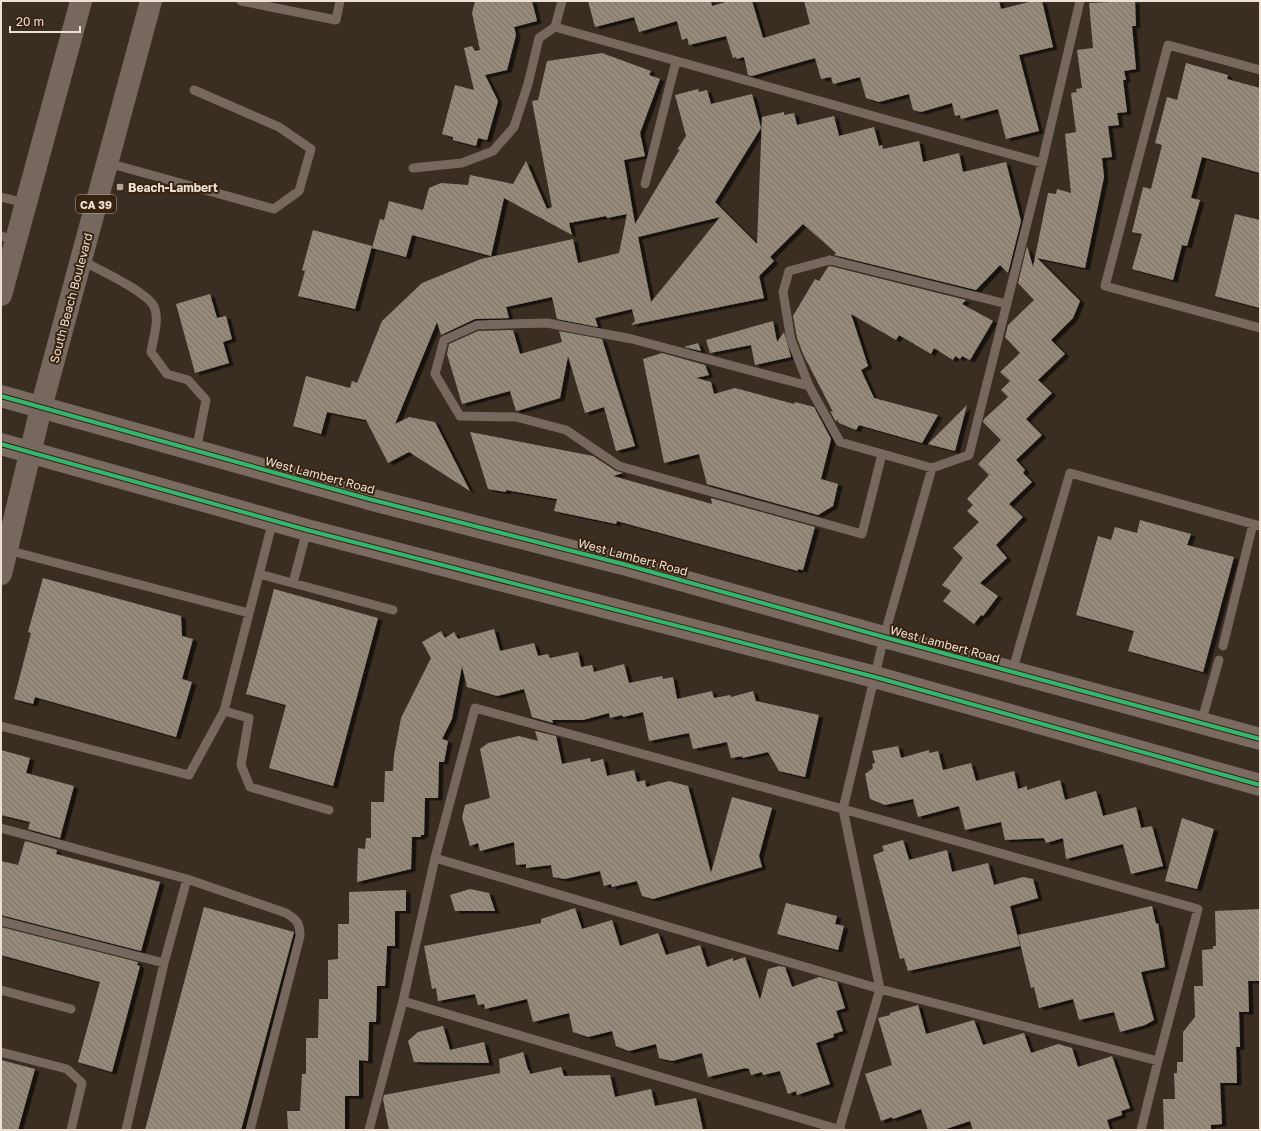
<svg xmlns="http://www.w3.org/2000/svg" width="1261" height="1131" font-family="'Golos Text',sans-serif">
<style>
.building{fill:url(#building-back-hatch);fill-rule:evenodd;filter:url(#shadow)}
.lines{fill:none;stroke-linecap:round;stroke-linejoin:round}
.service{stroke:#76675f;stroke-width:9}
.secondary{stroke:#7a6a5f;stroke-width:22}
.primary{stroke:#76685e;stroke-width:22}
.cycleway-casing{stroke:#382310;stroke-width:6}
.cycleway{stroke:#33b770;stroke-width:4}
.poi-dot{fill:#afa296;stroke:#382310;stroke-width:1.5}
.labels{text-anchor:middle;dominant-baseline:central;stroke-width:4;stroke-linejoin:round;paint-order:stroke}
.shield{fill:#382310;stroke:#b7a799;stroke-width:1}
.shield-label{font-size:11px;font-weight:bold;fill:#eee0d4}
.poi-label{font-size:12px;font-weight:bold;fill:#eee0d4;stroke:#382310;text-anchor:start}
.street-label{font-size:12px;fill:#eee0d4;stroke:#382310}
</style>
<defs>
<pattern id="building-back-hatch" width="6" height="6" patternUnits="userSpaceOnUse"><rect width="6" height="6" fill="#968a7a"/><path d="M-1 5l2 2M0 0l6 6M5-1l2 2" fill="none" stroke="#7a7166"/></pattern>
<filter id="shadow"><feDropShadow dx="4.5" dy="2.5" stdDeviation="0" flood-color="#0009"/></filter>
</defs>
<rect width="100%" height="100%" fill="#3a2e23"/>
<!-- building -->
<path class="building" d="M475,1H532L537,21L514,27L516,35L507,70L485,75L498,101L487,140L478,138L476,146L453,140V137L442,134L455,85L474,90L464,48L472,46L475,51L480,50L472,13Z
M588,1H711L712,6L729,1H752L763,38L810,24L804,1H999L1001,9L1033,1H1042L1053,47L1019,55L1039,131L1006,139L998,109L961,119L960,115L955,116L952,103L921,112L913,110L909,94L879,102L866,98L860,77L833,84L831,77L821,79L815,58L752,76L748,75L744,57L737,59L736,57L733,58L726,36L689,45L687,38L682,40L677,21L639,32L634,17L595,27Z
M1135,1L1136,26H1132L1136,69L1124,71L1126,80H1123L1127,112L1117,113L1119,125L1108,126L1112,157L1102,158L1104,177L1085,268L1037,258L1080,301L1073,318L1051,340L1065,354L1038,380L1052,393L1026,419L1042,435L1016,460L1025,470L1023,473L1032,482L1009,504L1023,517L996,545L1007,558L980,583L998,596L983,616L981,615L974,624L943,601L951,591L942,585L963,558L953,548L979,522L967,511L973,505L967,499L989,475L978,464L1001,440L983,422L984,419L1008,397L1001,390L1010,381L1000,372L1020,353L1005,337L1008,325L1034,300L1018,283L1027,246L1033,267L1048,193L1056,194L1057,189L1071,193L1065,134L1076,132L1071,93L1077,92L1076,89L1082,88L1077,50L1093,48L1089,3Z
M602,53L651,71L649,75L660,79L640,133L645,156L624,160L635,224L680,149L677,150L686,136L675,95L698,89L699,92L707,90L711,104L752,94L761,128L715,202L757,244L762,117L784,112V115L794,113L797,125L834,116L839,136L874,127L879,146L882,145L883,149L919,141L923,162L959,153L963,172L1006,162L1021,221L1008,273L1000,265L976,290L834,255L836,253L803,224L770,257L774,261L759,276L764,298L631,325L635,321L632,309L595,318L598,327L557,319L552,297L506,307L509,318L475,319L441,335L437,322L395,424L409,417L435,422L470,491L409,452L388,463L366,420L327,412L321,434L293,426L306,376L350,388L352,381L357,383L382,321L422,283L481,259L573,239L578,263L619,253L627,214L607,218L606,216L569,223L572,235L504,198L491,256L412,235L406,257L372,248L380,219L384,220L389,201L423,210L429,188L441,183L468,185L470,175L513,184L526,161L547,209L552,207L532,101L538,100L547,61ZM720,217L687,258L651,302L638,237Z
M1186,63L1228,75L1227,79L1260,88V173L1202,157L1191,198L1200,200L1187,246L1182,245L1173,280L1132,269L1142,234L1132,232L1143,187L1151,189L1162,145L1155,143L1167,97L1177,100Z
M1235,214L1260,220V308L1215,296Z
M313,230L372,246L355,309L298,296L305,271L302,270Z
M830,266L966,300L962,304L993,321L970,360L962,356L960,359L955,356L953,360L934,348L931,354L899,335L896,340L851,314L868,366L861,370L874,398L938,415L922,443L859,425L856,430L839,423L837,419L836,422L830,411L833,412L803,354L797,338L793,316L815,279L819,281L828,267Z
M210,294L217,318L226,316L232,339L223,342L229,363L195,373L176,304Z
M773,321L777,342L784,332L791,357L755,365L751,345L710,353L706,340Z
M513,330L520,354L562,342L559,331L602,339L635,446L616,451L604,407L585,413L568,356L560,398L517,411H516L510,391L462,404L447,354L449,344L478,331Z
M698,343L701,351L684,347Z
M662,353L705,365L709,375L696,378L711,382L714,394L735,388L794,404L795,402L814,407L831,439L821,479L838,484L833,506L818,515L707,484L699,454L664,463L643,359Z
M967,405L955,451L928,444Z
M470,432L593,456L616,471L623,473L613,476L712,504L711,498L815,527L803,570L798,569V571L617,521L616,524L554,511L557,499L506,490V492L488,489Z
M1140,520L1191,534L1187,545L1234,557L1203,672L1128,651L1134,631L1076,615L1098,536L1111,540L1115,527L1137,533Z
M43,578L181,616L182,636L193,639L182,679L192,682L176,737L35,697L33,704L14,699L31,633L28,632Z
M274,589L378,618L333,786L269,768L286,705L246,694Z
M494,629L500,651L534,643L538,656L548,654L550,658L578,652L581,667L592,665L594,672L624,664L629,683L662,676L663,679L673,677L677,699L712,691L714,698L730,695L731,697L753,691L756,701L819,715L805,777L779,771L768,752L742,758L743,756L731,758L727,742L693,749L689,733L649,741L643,712L623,717L622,715L610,718L609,713L583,720H552L553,723L532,717L524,689L497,696L467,687L462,666L452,719L442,739L448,741L444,762H439L438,798H425L424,835H421V837H412L411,869L357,882L358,848L365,849L366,838H371V802H384L385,771H393L394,755L401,718L431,658L422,642L441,631L445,638L454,632L458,639Z
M535,731L556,736L562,764L590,758L591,762L603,759L607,776L634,770L637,782L645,780L646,787L669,781L688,786L711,873L732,797L772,808L759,856L762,867L653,899L642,896L637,881L612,887L611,884L604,886L600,871L565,879L553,877L551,865L526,868V864L516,865L514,842L480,851L478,843L470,846L462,817L465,805L490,798L480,749L488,743L519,736L538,741Z
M898,746L901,758L929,750V753L938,751L943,770L971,763L976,781L1014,771L1018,789L1027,786V790L1060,780L1065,800L1096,791L1103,816L1136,807L1141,828L1152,826L1163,866L1131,874L1123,844L1066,859L1063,838L1046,843L1044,838L1005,840L1001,822L965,830L959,806L918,817L913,799L885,805L870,799L865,774L873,768L872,764L875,763L872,751Z
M1,750L30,758L26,773L74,786L60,838L28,829L30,822L1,815Z
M1182,818L1214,829L1197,889L1165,881Z
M903,840L909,860L947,850L952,872L988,863L994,885L1023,877L1033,879L1038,898L1010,906L1020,946L908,971L904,958L900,959L873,855L884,851L882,846Z
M25,841L57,850L56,854L160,882L141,951L1,915V861L18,865Z
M470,889L489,893L495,911H455L450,895Z
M406,890V911H395V946H387L385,986H377L376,1022H369L368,1061L359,1060V1096H345V1130H288L287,1111H300L302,1074H306V1038H318L319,999H328V960L338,959V924H349V892Z
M786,903L837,916L835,924L844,926L838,950L777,934Z
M1152,906L1156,924L1158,923L1165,967L1141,972L1154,1020L1145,1025L1120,1032L1114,1012L1079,1020L1073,999L1039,1008L1034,987L1031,988L1018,935Z
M204,907L294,932L241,1130H145Z
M575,908L582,929L612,920L620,946L658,933L666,955L700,945L707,967L733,958V961L745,957L760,1000L768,969L779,966L785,967L792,987L819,977L837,982L845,1008L836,1011L843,1031L833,1034L834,1037L816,1043L830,1084L797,1095L796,1091L788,1094L780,1071L763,1075L762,1072L751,1075L749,1069L745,1068L708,1077L702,1053L672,1061L659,1058L656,1044L629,1051L616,1046L612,1031L588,1037L573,1032L569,1013L533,1022L527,999L485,1009L484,1004L478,1005L475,994L438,1001L436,988L432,989L424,946L541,923V919Z
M1260,909V981H1248L1249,1012H1239L1240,1047H1236L1237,1083H1220L1222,1124L1211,1125V1130H1164L1163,1099H1175L1174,1073H1177V1062H1183V1032L1195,1017L1194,986H1203L1202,950L1213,949V946H1216L1215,911Z
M1,927L138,962L137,965L140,966L112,1072L78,1062L100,982L1,955Z
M918,1005L926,1034L974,1020L983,1045L1024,1033L1031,1053L1058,1044L1072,1048L1078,1067L1112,1056L1130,1108L1121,1111L1122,1115L1107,1120L1110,1130H973L970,1121L943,1130H928L921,1109L893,1119L892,1117L881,1121L865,1074L892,1065L878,1018L890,1015V1013Z
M443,1026L450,1050L484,1042L489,1063L414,1062L408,1041L418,1032Z
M523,1052L528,1070H529L530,1074L561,1067L564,1076L610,1075L615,1097L651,1089L655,1106L696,1098L703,1130H389L383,1099L384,1095L500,1073L499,1059Z
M1,1060L35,1069L18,1130H1Z"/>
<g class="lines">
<!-- service -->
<path class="service" d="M241,1L336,20L340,1
M555,27L1042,163
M1260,70L1168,45L1105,286L1260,328
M108,163L274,209L299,191L311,149L279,127L194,90
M413,168L462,163L493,151L514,127L528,84L539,38L555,27L562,1
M645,184L676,61
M1,197L25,203
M1,236L15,240
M81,260C97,269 151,293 155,309C159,322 153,339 151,352L167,374L188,380L206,400L196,451
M809,386L791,340L783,292L789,271L830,260L1007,304
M882,454L862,534L619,466L566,430L516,417L460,416L435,374L444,340L477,325L547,323L632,339L809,386L840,442L932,468
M7,550L249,613
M259,574L393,610
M293,583L307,530
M1223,646L1253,524
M1012,672L1070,473L1260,526
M224,711L249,718L241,765L250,787L329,810
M1201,723L1219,660
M1,726L189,775L224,711L273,520
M1,828L187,879L286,913C297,920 300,923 300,936L250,1130
M435,858L880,989L1158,1061
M1,921L164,963
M1,990L71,1009
M403,1001L841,1130
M1,1052L67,1069L82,1083L71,1130
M126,1130L164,963L187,879
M369,1130L403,1001L435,858L475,708L843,809L1198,909L1158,1061L1141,1130
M839,1130L880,989L843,809L884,637L932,468L969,455L1042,163L1080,1"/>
<!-- secondary -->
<path class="secondary" d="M1,396L369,499L623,564L884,637L1260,739
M1,444L307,530L875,677L1260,785"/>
<!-- primary -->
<path class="primary" d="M1,295L81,1
M1,574L41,408L151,1"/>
<defs>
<path id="cycleway" d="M1,396L369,499L623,564L884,637L1260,739
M1,444L307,530L875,677L1260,785"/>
</defs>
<!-- cycleway casing -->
<use href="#cycleway" class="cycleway-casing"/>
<!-- cycleway -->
<use href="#cycleway" class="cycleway"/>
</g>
<!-- markers -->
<rect class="poi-dot" x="116" y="183" width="8" height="8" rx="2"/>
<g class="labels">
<!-- shield labels -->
<rect class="shield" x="76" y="195" width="40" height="18" rx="3"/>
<g class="shield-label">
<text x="96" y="204">CA 39</text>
</g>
<!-- poi labels -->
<g class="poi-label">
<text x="128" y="187">Beach-Lambert</text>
</g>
<!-- street labels -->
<g class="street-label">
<text transform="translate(71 298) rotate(-75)">South Beach Boulevard</text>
<text transform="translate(320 475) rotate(15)">West Lambert Road</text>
<text transform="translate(633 557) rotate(15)">West Lambert Road</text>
<text transform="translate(945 644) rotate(15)">West Lambert Road</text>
</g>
</g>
<!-- border -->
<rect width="1261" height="1131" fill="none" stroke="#eee0d4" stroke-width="4"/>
<!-- scale -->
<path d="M10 26v6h70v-6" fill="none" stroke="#eee0d4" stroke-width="2"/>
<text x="16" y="26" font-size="12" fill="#eee0d4" stroke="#382310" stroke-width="3" paint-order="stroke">20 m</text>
</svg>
